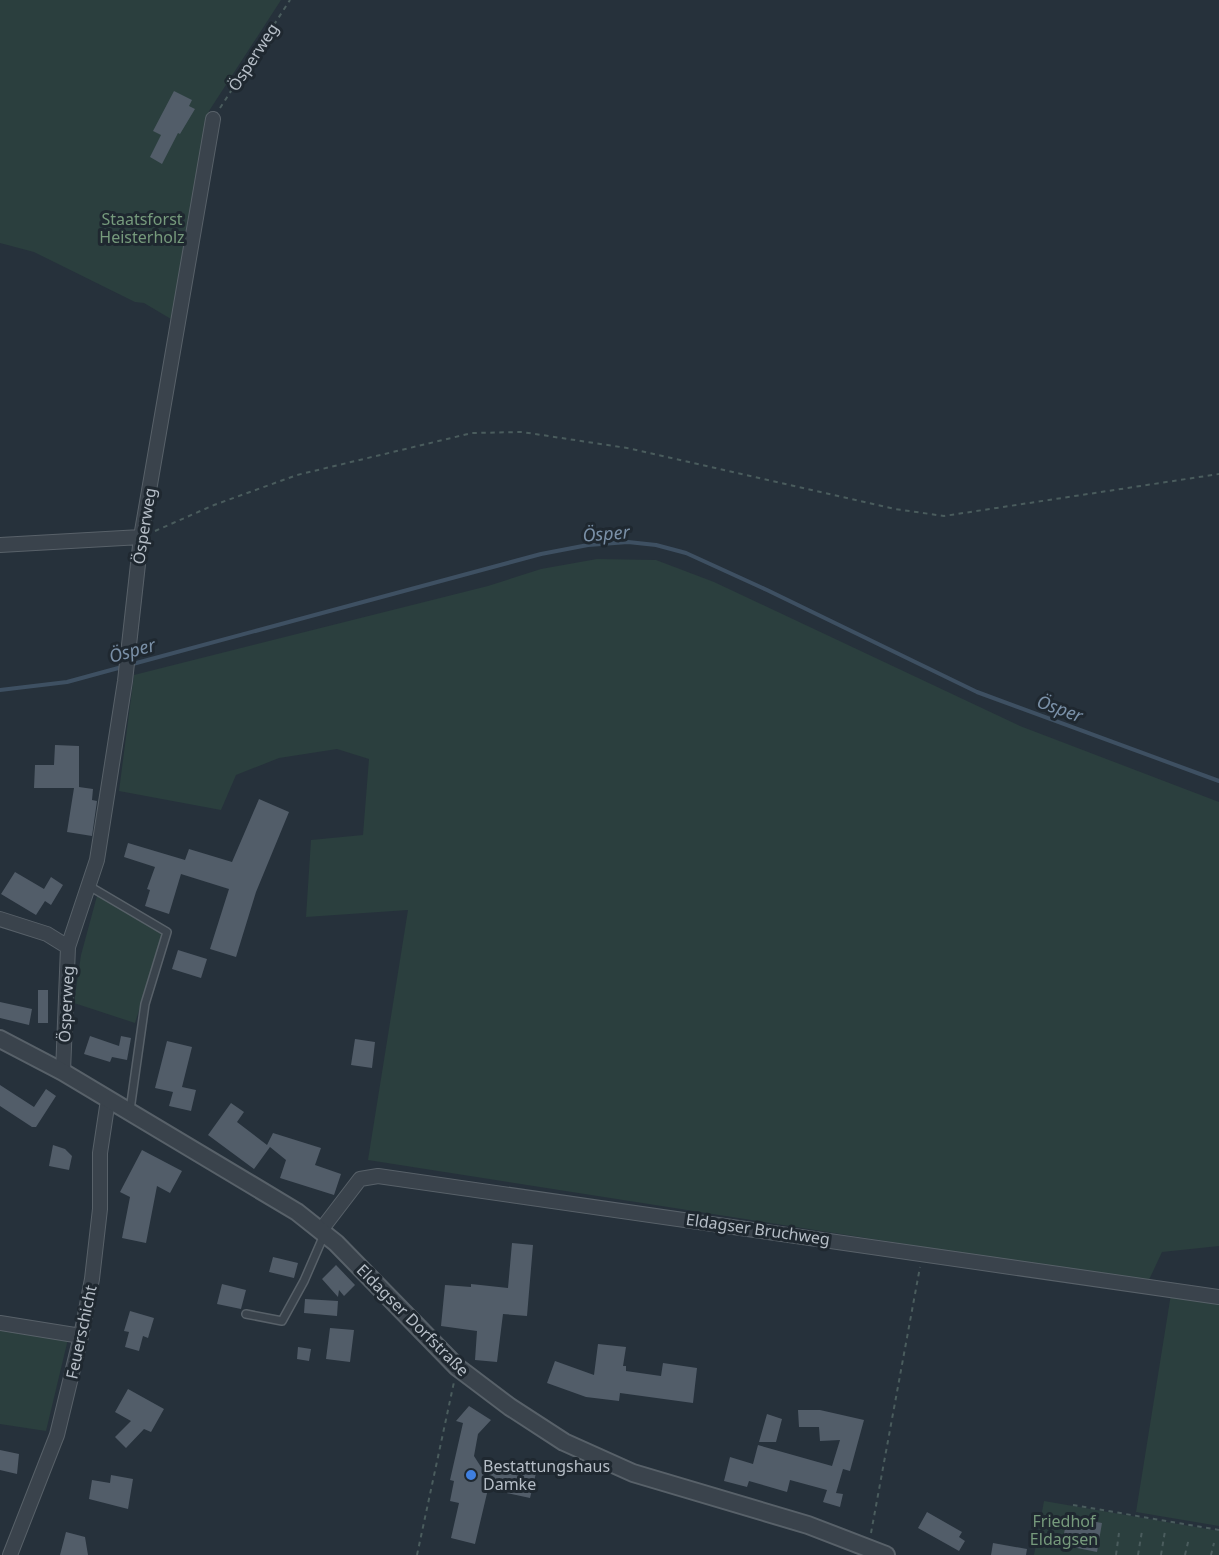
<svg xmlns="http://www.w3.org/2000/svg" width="1219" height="1555" font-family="'Noto Sans',sans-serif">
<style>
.green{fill:#2b3f3e}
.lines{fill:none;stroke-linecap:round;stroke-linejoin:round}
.stream{stroke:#3e5062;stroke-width:4}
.building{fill:#525d69}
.service-casing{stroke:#586169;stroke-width:10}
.minor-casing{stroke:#586169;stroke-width:16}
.tertiary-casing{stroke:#586169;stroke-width:20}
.path{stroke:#4a5c5d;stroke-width:2;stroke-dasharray:4.5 4.5;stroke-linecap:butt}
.service{stroke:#3a434c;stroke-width:7}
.minor{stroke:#3a434c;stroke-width:14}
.tertiary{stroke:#3a434c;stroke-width:16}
.shop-dot{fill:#3f7fe0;stroke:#1f2830;stroke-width:2}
.labels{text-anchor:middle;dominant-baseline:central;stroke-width:6;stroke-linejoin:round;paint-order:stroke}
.street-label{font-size:16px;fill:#b6bec7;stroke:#1f2830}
.park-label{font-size:16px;fill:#769a7c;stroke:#1f2830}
.poi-label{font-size:16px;fill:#b6bec7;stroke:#1f2830;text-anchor:start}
.water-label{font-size:18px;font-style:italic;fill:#7a90a7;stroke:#1f2830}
</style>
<rect width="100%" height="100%" fill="#26313b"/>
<!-- green -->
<path class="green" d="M0,0H281L209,111L171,319L144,303L135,302L34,252L0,243Z
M597,559L656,560L714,582L1020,726L1219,802V1246L1162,1252L1148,1282L368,1160L408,910L306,917L311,840L363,835L369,759L337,749L279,758L236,775L221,810L119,791L134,675L488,586L541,569Z
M97,896L163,934L135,1023L74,1003L81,955Z
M1171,1294L1219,1302V1526L1136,1512Z
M0,1327L68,1339L46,1431L0,1424Z
M1044,1501L1219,1531V1555H1034Z"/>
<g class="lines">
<!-- stream -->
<path class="stream" d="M129,665L541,554L588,545L628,542L656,545L686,553L767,590L977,692L1219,781
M0,690L67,682L122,667"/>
</g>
<!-- building -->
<path class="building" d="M174,91L192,100L189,106L195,109L180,134L178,133L162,164L150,157L161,135L153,131Z
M55,745L79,746V787L93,789L92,800L97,801L92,836L67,832L74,788H34L35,765H54Z
M259,799L289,812L256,892L236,957L210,949L229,889L181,874L169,914L145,906L150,890L147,889L155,867L124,857L128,843L185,860L189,849L232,862Z
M15,872L44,889L51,877L63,885L51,905L45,901L36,915L1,894Z
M178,950L207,959L201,978L172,969Z
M38,990H48V1023H38Z
M0,1002L32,1009L29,1025L0,1018Z
M90,1036L119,1046L121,1036L131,1038L127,1060L112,1057L110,1062L84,1054Z
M355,1039L375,1042L372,1068L351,1065Z
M167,1041L192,1047L182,1087L196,1090L191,1111L169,1106L173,1092L155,1088Z
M0,1085L34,1107L46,1089L56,1096L36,1127H32L0,1106Z
M231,1103L244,1112L237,1122L267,1145L273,1133L321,1148L315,1165L341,1174L334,1195L280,1178L286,1160L270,1147L254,1169L208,1135Z
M53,1145L65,1149L72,1156L69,1170L49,1166Z
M142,1150L182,1171L170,1193L157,1186L146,1243L122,1238L130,1197L120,1192Z
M512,1243L533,1245L527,1316L503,1314L497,1362L475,1360L477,1331L441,1326L445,1285L471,1287V1284L508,1288Z
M273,1257L298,1263L294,1278L269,1272Z
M336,1265L355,1285L344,1296L339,1290L338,1297L322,1279Z
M222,1284L246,1290L241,1309L217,1304Z
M305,1299L338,1301L337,1316L304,1313Z
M130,1311L154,1318L148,1338L143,1336L139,1351L125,1347L129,1332L124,1331Z
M330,1328L354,1330L350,1362L326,1359Z
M598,1344L626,1347L623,1366H626V1371L661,1376L663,1363L697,1368L693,1403L620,1393L619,1401L586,1397L547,1383L555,1361L594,1375Z
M298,1347L311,1349L309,1361L297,1359Z
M128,1389L164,1409L151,1432L144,1429L126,1448L115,1437L131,1421L115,1412Z
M469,1406L491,1420L478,1434L474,1456L481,1467L520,1476L521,1469L536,1473L530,1498L488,1489L475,1544L451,1538L459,1503L450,1501L454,1481L450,1480L463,1423L456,1421Z
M798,1410H820L864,1420L850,1471L843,1469L836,1493L843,1494L840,1507L823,1502L827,1490L790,1480L787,1492L749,1481L747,1487L724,1481L730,1457L753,1464L758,1445L832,1466L840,1440L820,1441L819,1427H799Z
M767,1414L782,1419L776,1442H759Z
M0,1450L19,1454L17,1474L0,1470Z
M111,1475L133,1479L128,1509L89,1499L92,1480L110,1483Z
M927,1512L962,1532L959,1537L965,1541L959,1551L918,1528Z
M1067,1517L1102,1523L1097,1552L1062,1545Z
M66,1532L85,1537L88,1555H60Z
M993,1543L1027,1549L1026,1555H991Z"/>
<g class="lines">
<defs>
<path id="service" d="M89,886L167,932L145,1004L130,1110
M246,1314L282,1321L304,1281L324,1235"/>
<path id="minor" d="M0,545L141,537
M0,919L47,934L68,947
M63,1072L68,947L97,860L125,681L141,537L213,119
M321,1230L360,1179L378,1176L1219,1297
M0,1323L81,1336
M10,1555L57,1435L81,1336L92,1279L100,1209V1153L108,1100"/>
<path id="tertiary" d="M0,1039L63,1072L297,1212L336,1243L457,1367L510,1407L564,1442L633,1473L808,1525L886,1555"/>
</defs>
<!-- service casing -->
<use href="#service" class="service-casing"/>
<!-- minor casing -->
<use href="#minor" class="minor-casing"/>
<!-- tertiary casing -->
<use href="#tertiary" class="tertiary-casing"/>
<!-- path -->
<path class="path" d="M220,108L290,0
M155,531L214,505L297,475L472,433L522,432L627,448L895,509L944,516L1219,474
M1073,1505L1219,1530
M871,1533L920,1267
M417,1555L454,1382
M1116,1555L1119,1533
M1138,1555L1142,1531
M1161,1555L1165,1531
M1185,1555L1189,1538
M1211,1555L1214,1543"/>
<!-- service -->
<use href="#service" class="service"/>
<!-- minor -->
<use href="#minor" class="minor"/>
<!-- tertiary -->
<use href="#tertiary" class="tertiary"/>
</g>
<!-- markers -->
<circle class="shop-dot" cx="471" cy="1475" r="6"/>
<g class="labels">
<!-- street labels -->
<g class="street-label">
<text transform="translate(253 57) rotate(-57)">Ösperweg</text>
<text transform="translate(144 526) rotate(-81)">Ösperweg</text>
<text transform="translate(66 1004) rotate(-87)">Ösperweg</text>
<text transform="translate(758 1229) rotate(8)">Eldagser Bruchweg</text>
<text transform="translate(413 1320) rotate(45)">Eldagser Dorfstraße</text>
<text transform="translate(81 1332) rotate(-78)">Feuerschicht</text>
</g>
<!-- park labels -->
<g class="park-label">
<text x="142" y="219">Staatsforst<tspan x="142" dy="18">Heisterholz</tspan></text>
<text x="1064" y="1521">Friedhof<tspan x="1064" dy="18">Eldagsen</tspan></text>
</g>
<!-- poi labels -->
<g class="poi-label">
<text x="483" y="1466">Bestattungshaus<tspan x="483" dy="18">Damke</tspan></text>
</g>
<!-- water labels -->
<g class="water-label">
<text transform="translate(606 533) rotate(-4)">Ösper</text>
<text transform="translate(132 650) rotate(-15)">Ösper</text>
<text transform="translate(1060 708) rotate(20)">Ösper</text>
</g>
</g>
</svg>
